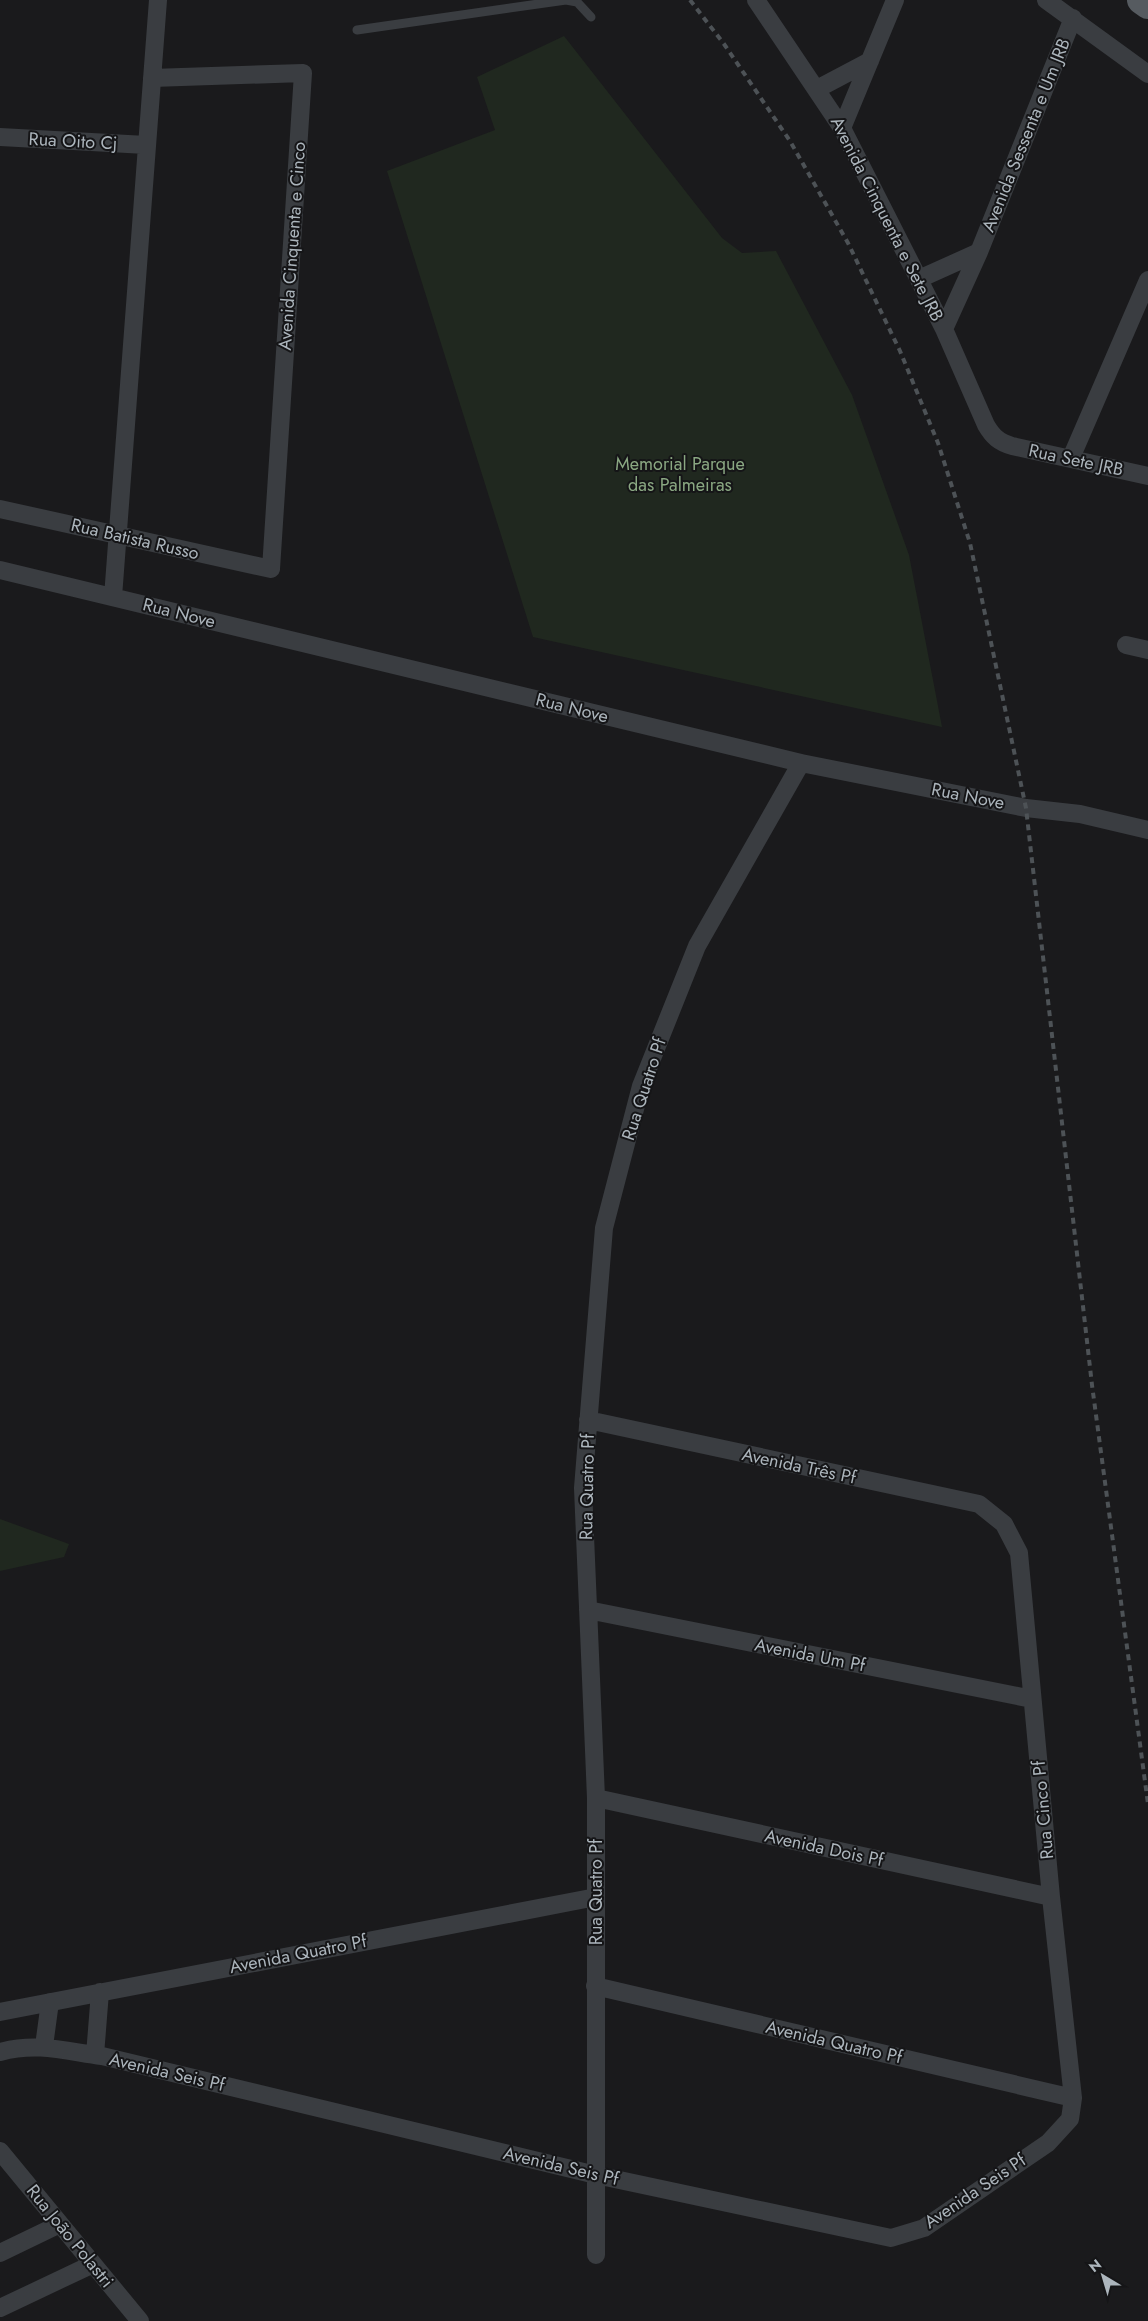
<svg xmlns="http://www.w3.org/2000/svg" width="1148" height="2321" font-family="Jost,sans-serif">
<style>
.green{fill:#20281f}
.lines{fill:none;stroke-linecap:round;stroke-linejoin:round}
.lane{stroke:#3a3d41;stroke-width:9}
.street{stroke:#3a3d41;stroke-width:18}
.primary{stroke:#565b60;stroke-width:28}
.rail{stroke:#4d5256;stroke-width:4;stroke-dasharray:6 5;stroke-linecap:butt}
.labels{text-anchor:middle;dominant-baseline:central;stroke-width:4;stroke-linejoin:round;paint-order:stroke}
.street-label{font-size:18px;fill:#acb5bc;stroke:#151517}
.park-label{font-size:18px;fill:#8aa782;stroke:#151517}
</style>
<rect width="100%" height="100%" fill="#1a1a1c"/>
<!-- green -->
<path class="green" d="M564,36L722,238L742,253L776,251L852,395L909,555L942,727L533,637L387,171L495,130L477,77Z
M0,1519L69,1544L64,1557L0,1571Z"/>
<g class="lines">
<!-- lane -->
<path class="lane" d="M357,30L566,0L577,2L591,17"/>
<!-- street -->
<path class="street" d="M756,0L842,128L944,329L986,425C993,437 999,442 1012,446L1148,476
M1046,0L1148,74
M817,89L870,61
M842,128L895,0
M0,137L146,145
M919,279L979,252
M944,329L979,252L1073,18
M1071,458L1148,280
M0,509L271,569L303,73L152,78
M0,570L801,763L1026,808L1080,814L1148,830
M113,597L158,0
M1126,645L1148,650
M588,1610L1032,1699
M596,1798L1051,1897
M595,1986L1073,2098
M0,2012L596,1897
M44,2046L50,2002
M0,2052C37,2042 65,2051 102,2056L596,2175L891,2238L924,2228L1048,2143L1070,2119L1073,2098L1051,1897L1019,1553L1004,1524L979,1504L588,1420
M95,2055L100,1992
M0,2151L140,2321
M0,2253L60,2224
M596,2255V1798L583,1488L604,1228L641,1086L697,946L801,763
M0,2308L93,2264"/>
<!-- primary -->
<path class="primary" d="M1141,0L1148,5"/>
<!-- rail -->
<path class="rail" d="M690,0L724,44L790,141L848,243L900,351L938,443L970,543L1026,808L1092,1385L1148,1804"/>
</g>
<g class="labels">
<!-- street labels -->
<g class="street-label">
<text transform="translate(1026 135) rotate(-68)">Avenida Sessenta e Um JRB</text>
<text transform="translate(73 141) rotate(3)">Rua Oito Cj</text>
<text transform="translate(887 219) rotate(63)">Avenida Cinquenta e Sete JRB</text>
<text transform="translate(292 246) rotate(-86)">Avenida Cinquenta e Cinco</text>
<text transform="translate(1076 460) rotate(12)">Rua Sete JRB</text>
<text transform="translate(135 539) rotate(13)">Rua Batista Russo</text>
<text transform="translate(179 613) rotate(14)">Rua Nove</text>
<text transform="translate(572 708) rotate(14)">Rua Nove</text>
<text transform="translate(968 796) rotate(11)">Rua Nove</text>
<text transform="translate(644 1089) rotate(-72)">Rua Quatro Pf</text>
<text transform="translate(799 1466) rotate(12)">Avenida Três Pf</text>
<text transform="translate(587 1487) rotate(-89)">Rua Quatro Pf</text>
<text transform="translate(810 1655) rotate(11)">Avenida Um Pf</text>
<text transform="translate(1043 1810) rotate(-95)">Rua Cinco Pf</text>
<text transform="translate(824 1848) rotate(12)">Avenida Dois Pf</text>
<text transform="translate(596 1892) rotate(-90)">Rua Quatro Pf</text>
<text transform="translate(298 1954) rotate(-11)">Avenida Quatro Pf</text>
<text transform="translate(834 2042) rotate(13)">Avenida Quatro Pf</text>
<text transform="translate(167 2072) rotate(13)">Avenida Seis Pf</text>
<text transform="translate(561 2166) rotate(13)">Avenida Seis Pf</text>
<text transform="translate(975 2191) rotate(-34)">Avenida Seis Pf</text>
<text transform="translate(70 2236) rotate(51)">Rua João Polastri</text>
</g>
<!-- park labels -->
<g class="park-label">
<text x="680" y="464">Memorial Parque<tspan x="680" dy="21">das Palmeiras</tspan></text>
</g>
</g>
<!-- north arrow -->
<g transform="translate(1103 2276) rotate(322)" stroke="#151517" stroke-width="4" paint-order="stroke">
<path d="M0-4L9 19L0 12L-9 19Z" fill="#acb5bc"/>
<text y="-8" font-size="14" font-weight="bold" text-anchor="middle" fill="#acb5bc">N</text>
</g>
</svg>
